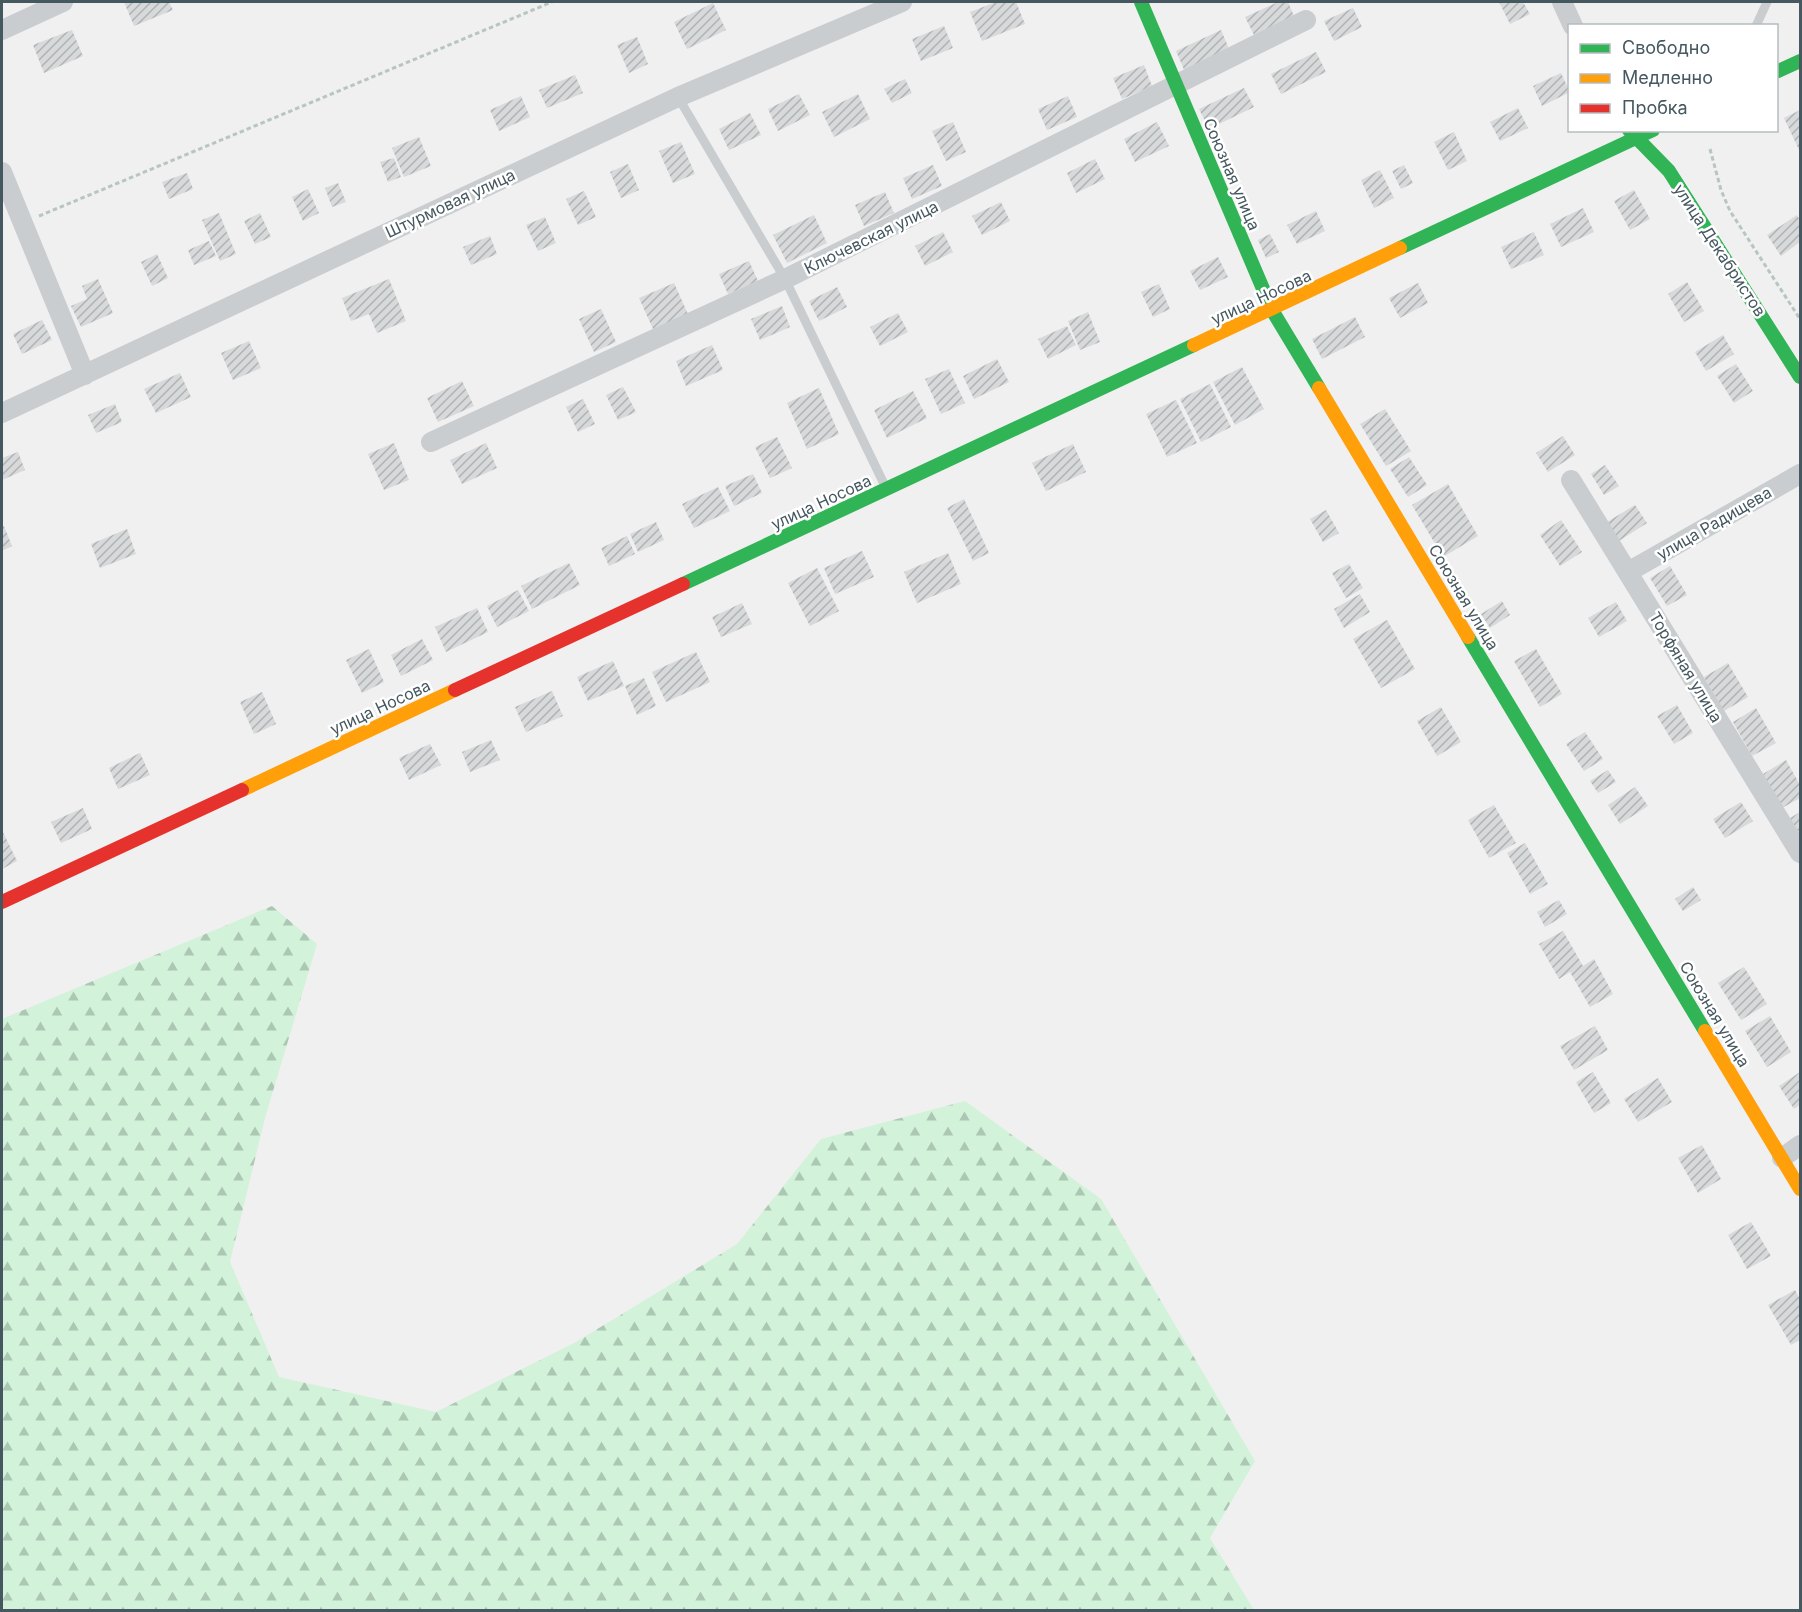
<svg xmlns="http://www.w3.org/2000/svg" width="1802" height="1612" font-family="Inter,sans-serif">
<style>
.forest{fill:url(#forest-firs)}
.building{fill:url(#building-hatch)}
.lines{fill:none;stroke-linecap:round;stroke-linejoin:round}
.path{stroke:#b7c6bf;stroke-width:3;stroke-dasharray:4.5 3;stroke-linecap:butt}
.lane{stroke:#c9cdcf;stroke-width:9}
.street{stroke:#c9cdcf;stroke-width:20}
.fast{stroke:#30b455;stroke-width:14}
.slow{stroke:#ff9f0a;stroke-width:14}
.jam{stroke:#e5322d;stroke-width:14}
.labels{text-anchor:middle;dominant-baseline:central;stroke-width:5;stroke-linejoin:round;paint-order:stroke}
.street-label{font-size:16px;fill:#45575f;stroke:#fff}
</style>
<defs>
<pattern id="forest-firs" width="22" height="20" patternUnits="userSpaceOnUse" patternTransform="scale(1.5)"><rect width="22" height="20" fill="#d2f2d9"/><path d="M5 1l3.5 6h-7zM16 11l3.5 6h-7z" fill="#acc7b3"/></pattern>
<pattern id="building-hatch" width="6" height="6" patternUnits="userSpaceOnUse" patternTransform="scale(1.5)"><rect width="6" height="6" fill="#d7d9da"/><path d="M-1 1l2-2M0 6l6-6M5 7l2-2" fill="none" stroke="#b0b3b4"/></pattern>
</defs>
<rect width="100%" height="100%" fill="#f1f0f0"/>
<!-- forest -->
<path class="forest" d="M272,906L317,944L265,1118L230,1262L279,1377L436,1412L576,1342L737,1244L821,1139L965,1101L1101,1199L1255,1461L1210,1538L1254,1610H2V1019Z"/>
<!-- building -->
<path class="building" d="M124,2H169L173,10L134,26Z
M996,2H1016L1025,24L982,41L970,12Z
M1278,2H1288L1294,16L1254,35L1245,17Z
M1499,2H1523L1530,14L1510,24Z
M713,3L726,30L687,49L674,22Z
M1353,8L1362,27L1334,41L1324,21Z
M944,26L953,48L921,61L912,39Z
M72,30L83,56L44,73L33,45Z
M1221,30L1230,51L1185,72L1176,51Z
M637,37L648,64L629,73L617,45Z
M1316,52L1326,72L1281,94L1271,74Z
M1144,65L1152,86L1122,99L1113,78Z
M1561,73L1570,92L1542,106L1533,86Z
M575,75L583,93L547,108L539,90Z
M905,79L912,93L892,103L884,89Z
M1244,88L1254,107L1209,129L1199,109Z
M799,94L810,115L778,131L768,109Z
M858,94L870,119L834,137L822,112Z
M521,96L530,117L499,131L490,110Z
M1068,96L1077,117L1047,130L1038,109Z
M1518,108L1528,128L1500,141L1490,122Z
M1800,110V152L1784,118Z
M750,113L761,135L729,150L719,129Z
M953,122L966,152L946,161L932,131Z
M1157,122L1169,146L1135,162L1124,139Z
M1454,132L1467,161L1448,170L1434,142Z
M419,137L431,166L404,177L392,148Z
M681,142L695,174L673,183L659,151Z
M394,158L401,177L388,182L380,162Z
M1095,159L1105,179L1076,193L1067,173Z
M628,164L639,190L621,198L610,172Z
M933,165L942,186L912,199L903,178Z
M1404,165L1413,183L1401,189L1392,171Z
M1380,170L1394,198L1374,208L1361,180Z
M187,173L193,189L169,199L162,182Z
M338,183L346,202L332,207L325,188Z
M308,189L319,213L303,221L292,197Z
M1634,190L1650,219L1630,230L1614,201Z
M584,191L596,217L578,225L566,199Z
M885,192L894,213L864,226L855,205Z
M1001,202L1010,221L982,235L972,216Z
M1583,208L1594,232L1561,247L1550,224Z
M1316,211L1325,231L1297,244L1287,225Z
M219,213L236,254L220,261L202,220Z
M260,213L271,237L255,244L244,221Z
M814,215L827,243L787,263L773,235Z
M1797,215L1800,220V242L1781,256L1767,235Z
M545,217L556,243L538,251L526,225Z
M943,232L953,252L925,266L915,246Z
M1534,232L1544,255L1511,269L1501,247Z
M1270,234L1279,252L1266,258L1258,240Z
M490,236L497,254L471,265L463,247Z
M209,241L216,256L194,265L188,250Z
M157,254L168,278L152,286L141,262Z
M1218,257L1228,277L1200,290L1190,271Z
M749,261L758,281L728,294L719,274Z
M98,279L113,313L81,327L71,306L87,299L82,286Z
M389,279L406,321L377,333L369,314L351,321L342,298Z
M1687,282L1704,311L1684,322L1668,294Z
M674,283L688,314L653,329L639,298Z
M1418,283L1428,303L1400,318L1389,298Z
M1159,284L1170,309L1153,317L1141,292Z
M837,287L847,307L819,321L809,301Z
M782,306L790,327L760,340L751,319Z
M601,309L616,342L594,352L579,319Z
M1088,312L1100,342L1080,350L1068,321Z
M898,313L908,332L880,346L870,327Z
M1355,317L1365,337L1322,359L1312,339Z
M42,320L52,340L22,354L13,334Z
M1067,326L1076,345L1048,359L1038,339Z
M1723,335L1734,354L1706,371L1695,352Z
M249,341L261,368L233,380L221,353Z
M712,345L723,370L686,386L676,361Z
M997,359L1009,382L974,399L963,376Z
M1736,364L1753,391L1734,403L1717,376Z
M1242,367L1264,409L1235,425L1213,382Z
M949,369L965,403L941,414L925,379Z
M180,373L191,397L156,413L144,389Z
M462,381L474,406L438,422L427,398Z
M1210,384L1231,427L1201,442L1180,399Z
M623,387L636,412L618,420L606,395Z
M819,388L839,434L807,449L787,403Z
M913,391L927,418L887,438L874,410Z
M583,399L595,424L578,432L566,407Z
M1176,400L1197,443L1167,457L1146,414Z
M115,404L122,422L96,433L88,415Z
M1385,409L1411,451L1386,466L1360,424Z
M1563,436L1575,455L1548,472L1536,453Z
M777,437L792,468L770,478L755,447Z
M394,443L409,480L384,490L368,454Z
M486,443L497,468L462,484L450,460Z
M1073,444L1086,472L1046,491L1032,463Z
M18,452L25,470L2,480V458Z
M1409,457L1427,485L1408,497L1390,469Z
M1605,465L1619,486L1604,495L1591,474Z
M753,474L762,493L734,506L725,486Z
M1448,484L1478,536L1443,557L1412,505Z
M718,487L730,511L694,528L682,504Z
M964,499L989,553L973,561L947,508Z
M1635,505L1647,523L1619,541L1607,522Z
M1326,510L1339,533L1323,542L1310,519Z
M1561,520L1582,552L1560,566L1540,535Z
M656,522L664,540L638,552L630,534Z
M4,526L12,546L2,551V527Z
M127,529L136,554L100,568L91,544Z
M627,536L635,554L609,566L601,548Z
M862,551L874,577L835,594L824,568Z
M948,553L961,584L917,603L904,572Z
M569,563L580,585L532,609L521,586Z
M1349,564L1363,588L1346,598L1332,573Z
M1670,566L1687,595L1667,606L1650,578Z
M817,568L839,611L810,626L788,583Z
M518,590L529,611L497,627L487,606Z
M1360,594L1370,612L1344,628L1334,609Z
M1502,601L1510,615L1490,628L1481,614Z
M1616,602L1627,621L1599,637L1588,618Z
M742,603L752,624L721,637L712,617Z
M477,608L488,632L446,652L435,627Z
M1387,620L1415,669L1381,688L1353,639Z
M422,639L433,660L401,676L391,655Z
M369,649L384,682L362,693L346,660Z
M1536,649L1562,694L1540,707L1514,661Z
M696,652L710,682L666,702L652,672Z
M613,661L624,686L588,701L577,677Z
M1728,663L1748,697L1724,711L1704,677Z
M644,678L656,706L637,715L625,686Z
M552,691L563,716L526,732L515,707Z
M262,692L276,724L254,734L240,702Z
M1677,705L1693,733L1674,744L1657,716Z
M1441,707L1461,742L1437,756L1417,721Z
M1756,708L1776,743L1752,756L1733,722Z
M1585,732L1603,759L1584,771L1566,744Z
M491,740L500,760L470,772L462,752Z
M430,744L441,765L409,780L399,758Z
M140,753L150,775L118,789L109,768Z
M1786,760L1800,785V798L1782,808L1763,774Z
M1608,770L1616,782L1598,793L1590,781Z
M1635,787L1648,806L1620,824L1608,805Z
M1741,802L1753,821L1725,838L1713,819Z
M1494,805L1516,843L1489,858L1468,820Z
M83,808L92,829L61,843L51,822Z
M1800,812V835L1790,818Z
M2,830L17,861L2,869Z
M1525,843L1548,884L1530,894L1507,853Z
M1693,887L1701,900L1683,911L1675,899Z
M1559,900L1567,914L1545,927L1537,912Z
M1563,931L1583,966L1594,959L1613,994L1590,1007L1570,972L1559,979L1539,944Z
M1744,967L1767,1004L1741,1020L1718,983Z
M1770,1016L1791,1052L1767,1067L1745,1031Z
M1595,1026L1608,1050L1574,1070L1560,1046Z
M1593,1072L1611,1103L1594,1113L1576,1082Z
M1800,1072V1105L1794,1109L1779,1086Z
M1658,1078L1672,1102L1638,1122L1624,1099Z
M1702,1145L1721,1179L1698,1193L1678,1158Z
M1751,1222L1771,1256L1747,1269L1728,1235Z
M1795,1290L1800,1299V1340L1791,1345L1768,1305Z"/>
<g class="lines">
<!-- path -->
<path class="path" d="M1710,149L1721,190L1730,211L1800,319
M39,216L552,2"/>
<!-- lane -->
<path class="lane" d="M1756,26L1767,2
M678,97L785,279L885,486"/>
<!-- street -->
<path class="street" d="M1562,2L1573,26
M2,30L63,2
M2,172L85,375
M2,413L678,97L902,2
M431,442L785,279L1306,20
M1571,480L1800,853
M1628,572L1800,474
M1782,1158L1800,1145"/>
<!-- fast -->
<path class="fast" d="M1141,2L1272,310L1319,388
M1776,72L1800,61
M1629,130L1669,171L1800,377
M1400,248L1653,130
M683,584L1194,345
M1468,637L1705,1031"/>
<!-- slow -->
<path class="slow" d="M1194,345L1400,248
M1319,388L1468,637
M242,790L455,690
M1705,1031L1800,1189"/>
<!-- jam -->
<path class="jam" d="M455,690L683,584
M2,902L242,790"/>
</g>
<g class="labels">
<!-- street labels -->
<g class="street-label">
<text transform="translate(1232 174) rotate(67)">Союзная улица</text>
<text transform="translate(450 203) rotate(-25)">Штурмовая улица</text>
<text transform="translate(871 237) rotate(-26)">Ключевская улица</text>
<text transform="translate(1720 250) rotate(57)">улица Декабристов</text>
<text transform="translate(1261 297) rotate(-25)">улица Носова</text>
<text transform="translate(821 502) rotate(-25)">улица Носова</text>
<text transform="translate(1714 523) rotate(-30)">улица Радищева</text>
<text transform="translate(1464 597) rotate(59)">Союзная улица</text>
<text transform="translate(1686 667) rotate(59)">Торфяная улица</text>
<text transform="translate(380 707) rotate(-25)">улица Носова</text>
<text transform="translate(1715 1014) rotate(59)">Союзная улица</text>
</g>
</g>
<!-- border -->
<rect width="1802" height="1612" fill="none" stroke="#45575f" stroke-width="6"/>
<!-- legend -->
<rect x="1568" y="24" width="210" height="108" fill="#ffffff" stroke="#b5bcbf" stroke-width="1.5"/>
<rect x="1580" y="44" width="30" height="9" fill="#30b455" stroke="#b5bcbf" stroke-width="1.5"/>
<text x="1622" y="54" font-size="18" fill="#45575f">Свободно</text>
<rect x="1580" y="74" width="30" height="9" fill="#ff9f0a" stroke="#b5bcbf" stroke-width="1.5"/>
<text x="1622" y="84" font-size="18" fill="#45575f">Медленно</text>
<rect x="1580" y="104" width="30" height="9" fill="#e5322d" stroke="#b5bcbf" stroke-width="1.5"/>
<text x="1622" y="114" font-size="18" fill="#45575f">Пробка</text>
</svg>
